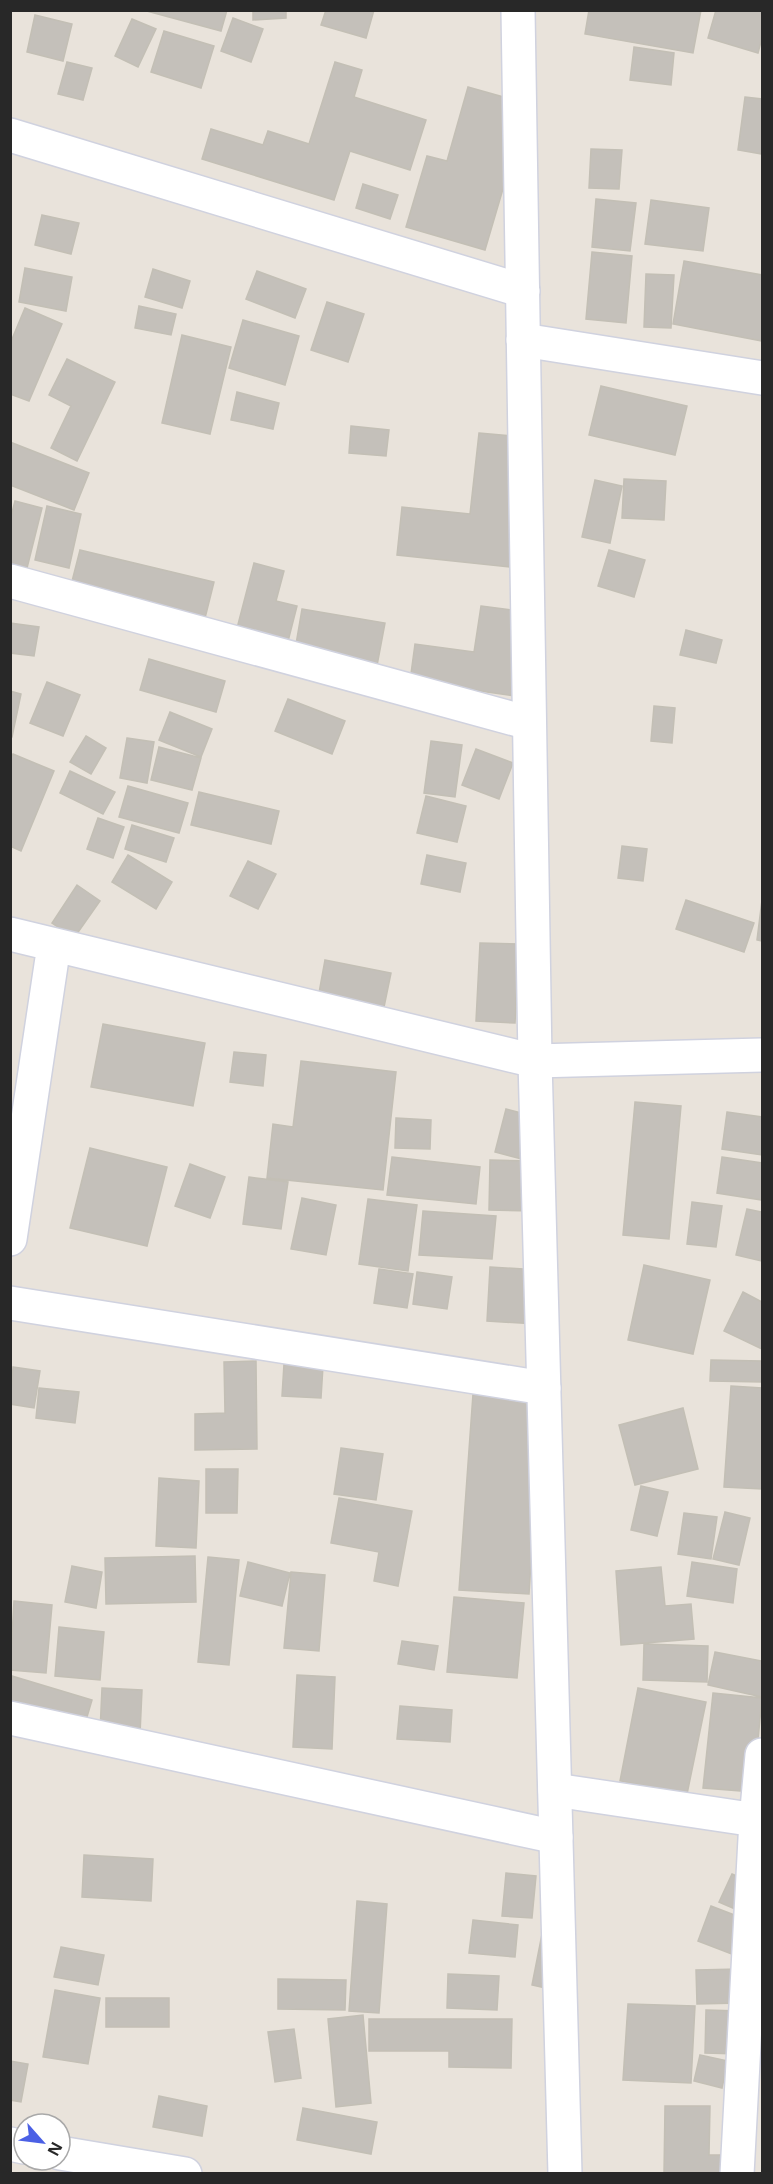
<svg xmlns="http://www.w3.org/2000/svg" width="773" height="2184" font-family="'Noto Sans',sans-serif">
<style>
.building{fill:#c4c0ba;stroke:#c3bfb5;stroke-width:1.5}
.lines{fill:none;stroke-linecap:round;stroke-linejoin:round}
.minor-casing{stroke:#d0d2df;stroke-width:36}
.tertiary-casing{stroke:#d0d2df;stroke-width:36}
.minor{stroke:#fff;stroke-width:33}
.tertiary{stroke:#fff;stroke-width:33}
</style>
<rect width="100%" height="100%" fill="#e9e3db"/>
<!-- building -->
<path class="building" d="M143,10H227L221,31Z
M253,10H286V18L253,20Z
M326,10H374L366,38L321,25Z
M589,10H701L693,53L585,34Z
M716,10H762V38L758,53L708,38Z
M35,15L72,24L63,61L27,52Z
M233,18L263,29L251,62L221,51Z
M132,19L156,29L138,67L115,56Z
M164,31L214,46L201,88L151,72Z
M634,47L674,53L671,85L630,80Z
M67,62L92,68L83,100L58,94Z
M335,62L362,70L354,97L426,120L410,170L350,151L334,200L202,159L211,129L263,145L268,131L309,144Z
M468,87L528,104L485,250L406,227L427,156L447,161Z
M745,97L762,99V154L738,150Z
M591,149L622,150L619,189L589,188Z
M363,184L398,195L390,219L356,208Z
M596,199L636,203L630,251L592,247Z
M651,200L709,208L703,251L645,244Z
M42,215L79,223L71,254L35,245Z
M592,252L632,256L626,323L586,319Z
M684,261L762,275V341L673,324Z
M25,268L72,277L66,311L19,302Z
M153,269L190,281L182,308L145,297Z
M257,271L306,289L295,318L246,299Z
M646,274L674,275L671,328L644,327Z
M327,302L364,314L348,362L311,350Z
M139,306L176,314L171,335L135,328Z
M25,308L62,324L29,401L10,394V344Z
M243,320L299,336L285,385L229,368Z
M182,335L231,347L210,434L162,423Z
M67,359L115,382L77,461L51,448L71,406L49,395Z
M601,386L687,406L675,455L589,435Z
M237,392L279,403L273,429L231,420Z
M351,426L389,430L386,456L349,453Z
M479,433L525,437L510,567L397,555L402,507L470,514Z
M10,442L89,473L74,510L10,485Z
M624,479L666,481L664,520L622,518Z
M595,480L622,486L610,543L582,537Z
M15,501L42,508L26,572L10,568V520Z
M47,506L81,514L69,568L35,560Z
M80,550L214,582L201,634L67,601Z
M609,550L645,560L634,597L598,586Z
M254,563L284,571L276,601L297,606L286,649L235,636Z
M481,606L535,613L522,697L410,681L415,644L474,652Z
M302,609L385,623L376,671L294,656Z
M10,623L39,627L34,656L10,653Z
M686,630L722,640L716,663L680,655Z
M149,659L225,681L216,712L140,690Z
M47,682L80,695L63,736L30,723Z
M10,691L21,694L12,737H10Z
M288,699L345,721L332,754L275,731Z
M654,706L675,708L672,743L651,741Z
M170,712L212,729L201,757L159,740Z
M86,736L106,748L91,774L70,762Z
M127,738L154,742L147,783L120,778Z
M431,741L462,745L455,797L424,793Z
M159,747L201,758L192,790L151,780Z
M476,749L513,763L499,799L462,785Z
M13,754L54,771L21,851L10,846V761Z
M70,771L115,792L103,814L60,793Z
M128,786L188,803L179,833L119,817Z
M199,792L279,811L271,844L191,825Z
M426,796L466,806L457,842L417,833Z
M98,818L124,827L113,858L87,849Z
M132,825L174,838L166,862L125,849Z
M622,846L647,849L643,881L618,878Z
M128,855L172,882L156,909L112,882Z
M427,855L466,863L460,892L421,884Z
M248,861L276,874L258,909L230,896Z
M77,885L100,901L74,938L52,923Z
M686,900L754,923L744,952L676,929Z
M762,900V941L757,940Z
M480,943L519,944L515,1023L476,1021Z
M325,960L391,973L384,1007L319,993Z
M103,1024L205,1043L193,1106L91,1087Z
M234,1052L266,1055L263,1086L230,1082Z
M301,1061L396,1072L383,1190L267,1178L273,1124L293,1127Z
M635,1102L681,1106L669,1239L623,1235Z
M506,1109L533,1116L522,1159L495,1152Z
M727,1112L762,1117V1155L722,1149Z
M396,1118L431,1120L430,1149L395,1148Z
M90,1148L167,1167L147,1246L70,1228Z
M392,1157L480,1167L476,1204L387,1195Z
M722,1157L762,1163V1200L717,1193Z
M490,1160L534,1161L532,1211L489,1210Z
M190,1164L225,1177L210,1218L175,1206Z
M249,1177L288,1182L281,1229L243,1224Z
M302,1198L336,1205L326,1255L291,1249Z
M368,1199L417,1205L408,1271L359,1264Z
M692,1202L722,1206L716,1247L687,1244Z
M747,1209L762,1212V1261L736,1255Z
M423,1211L496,1216L492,1259L419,1255Z
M644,1265L710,1280L693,1354L628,1340Z
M490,1267L539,1270L536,1324L487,1321Z
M379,1269L413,1274L407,1308L374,1303Z
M417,1272L452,1277L447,1309L413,1304Z
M743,1292L762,1302V1349L724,1331Z
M711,1360L762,1361V1382L710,1381Z
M256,1361L257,1449L195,1450V1414L225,1413L224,1362Z
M284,1364L323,1366L321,1398L282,1396Z
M13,1367L40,1371L34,1408L10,1404Z
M731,1386L762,1388V1489L724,1487Z
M39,1388L79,1392L75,1423L36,1418Z
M473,1394L541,1399L529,1594L459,1590Z
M683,1408L698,1469L635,1485L619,1425Z
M341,1448L383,1454L376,1500L334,1494Z
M206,1469H238L237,1513H206Z
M159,1478L199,1481L196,1548L156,1546Z
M641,1486L668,1492L657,1536L631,1530Z
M339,1498L412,1511L398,1586L374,1581L379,1552L331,1543Z
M725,1512L750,1518L739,1565L713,1559Z
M684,1513L717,1517L711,1559L678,1554Z
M195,1556L196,1602L106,1604L105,1558Z
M208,1557L239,1560L229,1665L198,1662Z
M248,1562L290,1573L282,1606L240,1596Z
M692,1562L737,1569L733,1603L687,1596Z
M72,1566L102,1572L96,1608L65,1602Z
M661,1567L665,1606L691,1604L694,1639L621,1645L616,1571Z
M291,1572L325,1575L319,1651L284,1648Z
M454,1597L524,1603L517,1678L447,1672Z
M14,1601L52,1605L46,1673L10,1670Z
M59,1627L104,1632L100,1680L55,1676Z
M402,1641L438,1646L434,1670L398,1664Z
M644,1644L708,1646L707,1682L643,1680Z
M715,1652L762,1661V1697L708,1685Z
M297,1675L335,1677L332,1749L293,1747Z
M12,1676L92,1700L84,1727L10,1705Z
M102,1688L142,1690L140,1734L100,1732Z
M638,1688L706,1702L687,1794L620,1781Z
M713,1693L762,1698L753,1792L703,1788Z
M400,1706L452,1710L450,1742L397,1739Z
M84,1855L153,1859L151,1901L82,1897Z
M506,1873L536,1876L532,1918L502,1916Z
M732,1874L755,1884L742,1912L719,1902Z
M357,1901L387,1904L379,2013L349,2011Z
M711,1906L750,1921L737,1956L698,1941Z
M473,1920L518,1925L515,1957L469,1953Z
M543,1929L550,1989L532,1985Z
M61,1947L104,1955L98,1985L54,1977Z
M739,1969L740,2003L697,2004L696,1970Z
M448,1974L499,1976L497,2010L447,2008Z
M278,1979L346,1980L345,2010L278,2009Z
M55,1990L100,1998L88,2064L43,2057Z
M106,1998H169V2027H106Z
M628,2004L695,2006L691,2083L623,2080Z
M706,2010L740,2011L739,2054L705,2053Z
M363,2015L371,2103L336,2107L328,2019Z
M369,2019H512L511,2068L449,2067V2051H369Z
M294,2029L301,2078L275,2082L268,2032Z
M700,2055L728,2061L722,2088L694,2081Z
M10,2061L28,2064L21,2102L10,2100Z
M159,2096L207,2106L202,2136L153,2127Z
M665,2106H710L709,2155H734V2174H664Z
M303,2108L377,2122L371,2154L297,2140Z"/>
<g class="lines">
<defs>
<path id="minor" d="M10,135L523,291
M523,340L762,378
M10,581L529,723
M10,934L535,1061L762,1055
M10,1239L54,945
M10,1303L544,1388
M10,1718L556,1837
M555,1790L762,1821
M10,2144L24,2147
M60,2153L185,2174
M737,2174L756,1820L762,1755"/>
<path id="tertiary" d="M518,10L535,1061L565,2174"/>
</defs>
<!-- minor casing -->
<use href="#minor" class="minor-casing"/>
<!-- tertiary casing -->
<use href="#tertiary" class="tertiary-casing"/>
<!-- minor -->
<use href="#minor" class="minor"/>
<!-- tertiary -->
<use href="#tertiary" class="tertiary"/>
</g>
<!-- border -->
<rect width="773" height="2184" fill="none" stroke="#282828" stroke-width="24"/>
<!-- north arrow -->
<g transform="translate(42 2142) rotate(118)"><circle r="28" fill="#ffffff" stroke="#a9a9a9" stroke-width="1.5"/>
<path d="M0-4.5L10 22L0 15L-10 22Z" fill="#4b60e5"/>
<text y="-9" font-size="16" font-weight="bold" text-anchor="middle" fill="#282828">N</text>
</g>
</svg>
